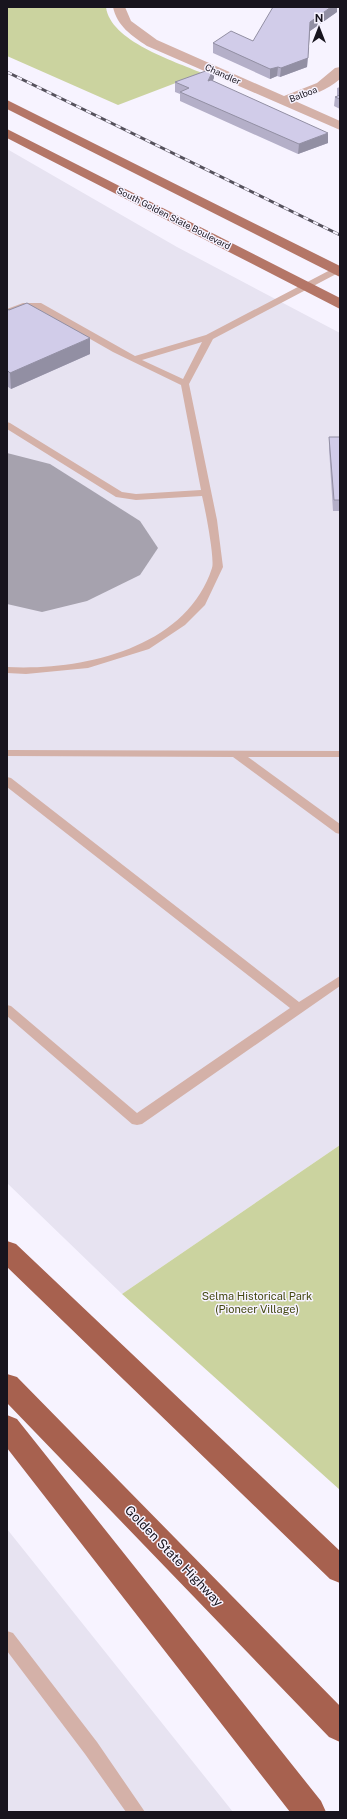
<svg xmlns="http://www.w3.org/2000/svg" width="347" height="1819" font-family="'Public Sans',sans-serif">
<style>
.built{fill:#e7e3f1}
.green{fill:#cbd39f}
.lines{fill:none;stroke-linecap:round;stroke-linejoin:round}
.runway{fill:#a6a2ae;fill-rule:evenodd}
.lane{fill:#d4b1a8;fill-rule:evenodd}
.street{fill:#d4b1a8;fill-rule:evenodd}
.primary{fill:#b47667;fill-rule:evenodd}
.highway{fill:#a7614f;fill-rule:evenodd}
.rail-casing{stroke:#55515c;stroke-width:3}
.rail{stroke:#f7f3ff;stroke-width:2;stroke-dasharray:5.5;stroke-linecap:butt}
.wall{fill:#b4afc8}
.shaded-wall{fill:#928fa3}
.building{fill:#d1cce9;stroke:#928fa3}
.labels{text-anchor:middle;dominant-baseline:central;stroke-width:3;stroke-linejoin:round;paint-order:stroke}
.far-street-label{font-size:9px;fill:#18141e;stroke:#f7f3ff}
.park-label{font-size:11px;fill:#444912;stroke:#f7f3ff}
.near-street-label{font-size:13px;fill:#18141e;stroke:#f7f3ff}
</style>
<rect width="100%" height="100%" fill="#f7f3ff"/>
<!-- built -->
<path class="built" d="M7,149L177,247L340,333V1145L122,1294L7,1183Z
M7,1529L233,1812H7Z"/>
<!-- green -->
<path class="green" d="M7,7H106C110,41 174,61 202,73L118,105L7,56Z
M340,1145V1490L122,1294Z"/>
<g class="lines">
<!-- runway -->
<path class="runway" d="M7,453L50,464L140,521L158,548L140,575L87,601L42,612L7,604Z"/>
<!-- lane -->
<path class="lane" d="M334,268H340V272L213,339L189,384L217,520L223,567L205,605L185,625L149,649L88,668L26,674L7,673V667C81,671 186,649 212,568C215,559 205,508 202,496L136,500L116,497L7,429V422L10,423L122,492L136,494L201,490L181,385L113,352L36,308H24L7,315V309L23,303H41L135,356L206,335ZM202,342L183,379L142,360Z
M7,750L340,751V757H248L340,824V834L336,833L233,757L7,756Z
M7,777L11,778L299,1002L340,976V986L142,1124L137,1125L132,1124L7,1016V1005L11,1006L137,1113L290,1008L7,787Z
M7,1631L13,1633L97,1742L145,1812H126L85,1754L7,1651Z"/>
<!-- street -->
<path class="street" d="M113,7H125L131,21L157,40L284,96L317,83L335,68L340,67V79C327,90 311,96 295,101L340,121V130L147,46C132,36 117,26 113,7Z"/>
<!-- primary -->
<path class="primary" d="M7,100L340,266V277L7,109Z
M7,129L340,298V309L7,138Z"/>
<!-- highway -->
<path class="highway" d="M7,1241L16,1244L340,1551V1583L330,1579L7,1267Z
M7,1374L17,1377L340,1706V1742L329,1737L7,1403Z
M7,1415L17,1419L321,1801L326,1812H290L7,1448Z"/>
<defs>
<path id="rail" d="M7,72L340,235"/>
</defs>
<!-- rail casing -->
<use href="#rail" class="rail-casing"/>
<!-- rail -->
<use href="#rail" class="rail"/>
</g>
<!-- wall -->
<path class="wall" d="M337,12L310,31L307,67L280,77L277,76L270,79L213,53V43L253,41Z
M214,78L212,80L328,143L298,154L180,101V94L175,92V82Z
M340,87V109L334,106L335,97L337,96V88Z
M7,309L90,354L11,389L7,386Z
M329,437H340V511H333L329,448Z"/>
<!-- shaded-wall -->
<path class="shaded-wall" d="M331,7H337V12L310,31L307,67L280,77L281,68L310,22Z
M278,67L277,76L270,79V69Z
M214,68V78L208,91V81Z
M328,133V143L298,154L299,144Z
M90,338V354L11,389L10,373Z"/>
<!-- building -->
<path class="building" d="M273,7H331L310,22L308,58L281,68L278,67L270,69L213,43L231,31L253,41Z
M214,68L208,81L211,80L328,133L299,144L180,92L189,88L175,82Z
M340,95V99L335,97Z
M27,303L90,338L10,373L7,370V309L9,310Z
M329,437H340V500H334Z"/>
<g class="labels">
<!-- far-street labels -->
<g class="far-street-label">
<text transform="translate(223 74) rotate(24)">Chandler</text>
<text transform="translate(303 94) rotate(-21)">Balboa</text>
<text transform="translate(174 218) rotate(27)">South Golden State Boulevard</text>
</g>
<!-- park labels -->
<g class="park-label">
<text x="257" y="1296">Selma Historical Park<tspan x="257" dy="13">(Pioneer Village)</tspan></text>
</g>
<!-- near-street labels -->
<g class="near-street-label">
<text transform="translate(174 1556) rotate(46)">Golden State Highway</text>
</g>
</g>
<!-- border -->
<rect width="347" height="1819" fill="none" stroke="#18141e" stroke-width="16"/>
<!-- north arrow -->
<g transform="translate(319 28)" stroke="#f7f3ff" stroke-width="3" paint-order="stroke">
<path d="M0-3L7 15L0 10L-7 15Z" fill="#18141e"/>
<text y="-6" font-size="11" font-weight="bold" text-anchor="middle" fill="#18141e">N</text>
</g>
</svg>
